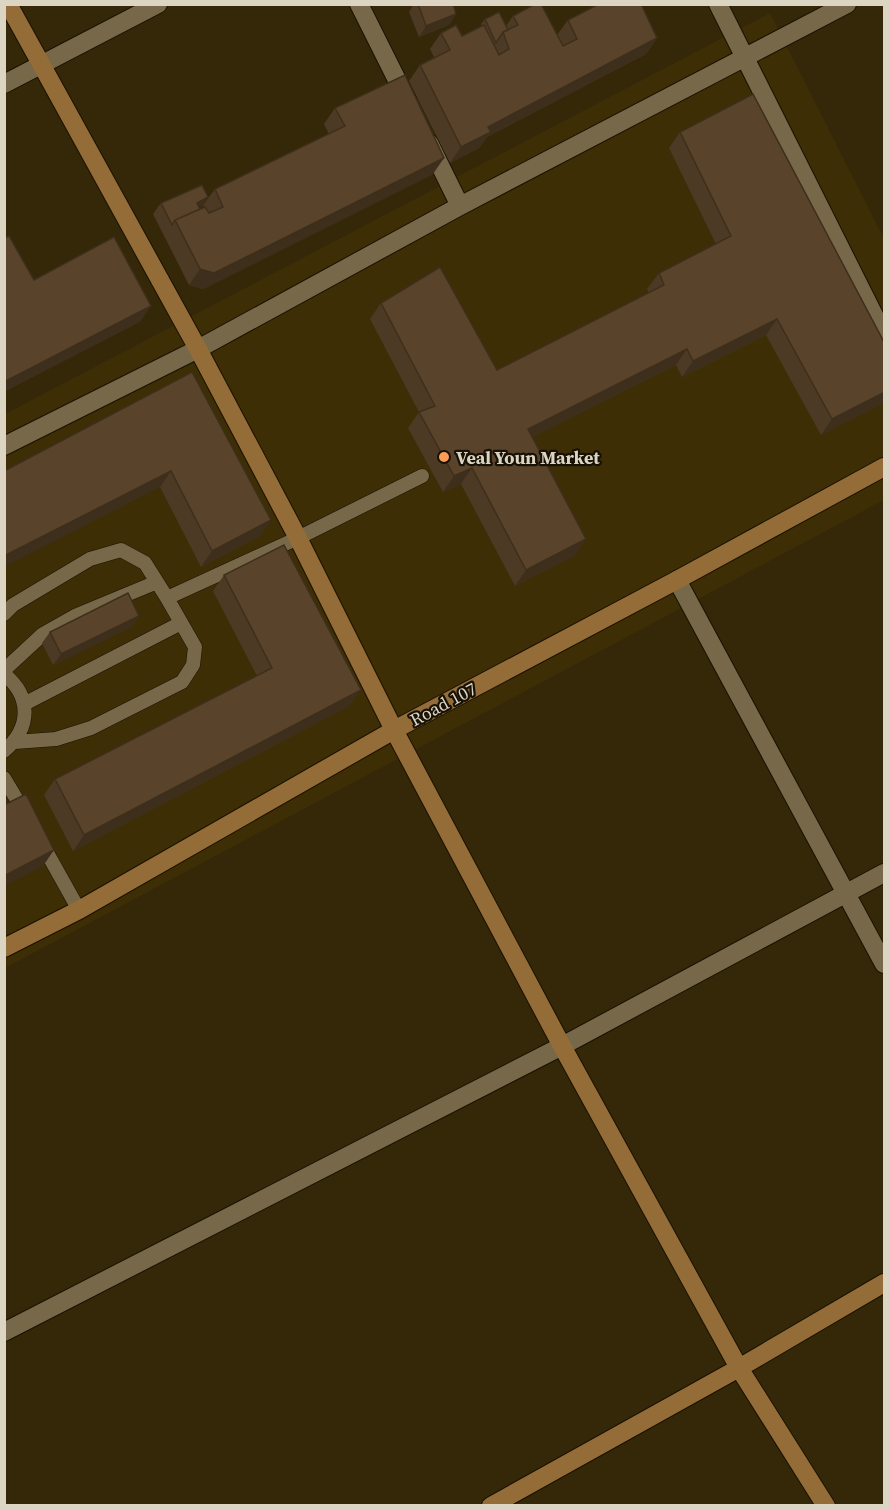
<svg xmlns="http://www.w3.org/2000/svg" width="889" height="1510" font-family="'Source Serif 4',serif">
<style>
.built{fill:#3d2e06}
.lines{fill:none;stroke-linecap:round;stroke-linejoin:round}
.lane-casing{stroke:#1a1100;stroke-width:15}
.street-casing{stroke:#1a1100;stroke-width:20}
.secondary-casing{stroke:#1a1100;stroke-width:20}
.lane{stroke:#766849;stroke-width:14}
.street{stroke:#766849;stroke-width:18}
.secondary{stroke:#946c38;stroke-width:18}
.wall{fill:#4d3a24}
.shaded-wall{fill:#3e2f1d}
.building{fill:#59432a;stroke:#3e2f1d;stroke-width:1.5}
.poi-dot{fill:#fd9c55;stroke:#171106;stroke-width:2}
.labels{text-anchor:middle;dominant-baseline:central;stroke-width:4.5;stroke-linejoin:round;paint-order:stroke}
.poi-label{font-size:18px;font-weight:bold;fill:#ddd5c4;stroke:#171106;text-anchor:start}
.street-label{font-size:18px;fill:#ddd5c4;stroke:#171106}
</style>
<rect width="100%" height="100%" fill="#342809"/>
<!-- built -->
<path class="built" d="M770,13L884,239V500L5,968V414Z"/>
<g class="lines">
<defs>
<path id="lane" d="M167,598L298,538L422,476
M4,614L13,605L90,559L121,550L145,563L167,598L195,647L193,665L182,682L91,728L56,739L15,742
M4,670L43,634L75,616L157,582
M4,674C32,697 31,728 4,751
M24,704L181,623
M4,778L26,815
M41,842L79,910"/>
<path id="street" d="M359,4L407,100
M718,4L884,335
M4,84L158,4
M429,143L460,206
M4,446L198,349L460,206L847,4
M677,580L884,964
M4,1332L562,1046L884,873"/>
<path id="secondary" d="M8,4L198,349L298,538L394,730L562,1046L739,1368L826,1506
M4,948L79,910L394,730L677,580L884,467
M491,1506L739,1368L884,1283"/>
</defs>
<!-- lane casing -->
<use href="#lane" class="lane-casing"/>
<!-- street casing -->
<use href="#street" class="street-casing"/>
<!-- secondary casing -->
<use href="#secondary" class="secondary-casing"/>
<!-- lane -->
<use href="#lane" class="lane"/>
<!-- street -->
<use href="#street" class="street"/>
<!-- secondary -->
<use href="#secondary" class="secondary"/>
</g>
<!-- wall -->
<path class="wall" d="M414,4H453L456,14L449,25L419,37L409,12Z
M513,16L557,35L568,20L657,38L646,54L487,137L479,148L450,163L409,81L420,65L434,57L430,49L441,33L462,36L482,26L481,24L485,19L506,26Z
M335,108L433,174L203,289L189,285L153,214L161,203L200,209L204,207L203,205L215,189L329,134L324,124Z
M680,132L885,344V402L821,435L766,335L682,377L676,365L532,437L586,539L575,555L515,586L461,484L443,492L408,428L419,412L370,319L381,303L497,370L649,293L647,289L659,273L716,244L669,148Z
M192,372L271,520L260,536L201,567L160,487Z
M224,575L361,690L349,706L73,851L44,795L55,779L257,676L213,591Z
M139,616L131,627L53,665L42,643L50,632Z"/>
<!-- shaded-wall -->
<path class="shaded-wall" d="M456,14L449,25L419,37L426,26Z
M657,38L646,54L487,137L479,148L450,163L461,147L488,127Z
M444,158L433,174L203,289L189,285L200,269Z
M208,197L201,208L197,203Z
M151,306L140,322L4,392V382Z
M777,319L766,335L682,377L693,361Z
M687,349L676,365L517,445L528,429Z
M885,392V402L821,435L832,419Z
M472,468L461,484L443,492L454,476Z
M171,471L160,487L4,567V556Z
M271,520L260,536L201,567L212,551Z
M586,539L575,555L515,586L526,570Z
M139,616L131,627L53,665L61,654Z
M361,690L349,706L73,851L84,835Z
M54,850L43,866L4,886V876Z"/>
<!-- building -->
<path class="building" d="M418,4H453L456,14L426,26Z
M535,4H541L563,46L577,39L568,20L599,4H641L657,38L488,127L491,132L461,147L420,65L450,50L441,33L456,25L462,36L484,25L499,55L509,49L503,32L518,25L513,16Z
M499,12L508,30L503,32L496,43L485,19Z
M405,75L444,158L214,273L200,269L175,220L205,207L209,213L223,207L215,189L345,126L335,108Z
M753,94L885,344V392L832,419L777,319L693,361L687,349L528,429L586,539L526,570L472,468L454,476L419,412L435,406L381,303L440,267L497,370L664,285L659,273L731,236L680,132Z
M202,185L208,197L197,203L200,209L175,220L172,225L161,203Z
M9,236L34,280L114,237L151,306L4,382V238Z
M192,372L271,520L212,551L171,471L4,556V471Z
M284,545L361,690L84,835L55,779L272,668L224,575Z
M128,593L139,616L61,654L50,632Z
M26,794L54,850L4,876V805Z"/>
<!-- markers -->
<circle class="poi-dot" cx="444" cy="457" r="6"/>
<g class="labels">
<!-- poi labels -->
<g class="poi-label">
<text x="456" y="457">Veal Youn Market</text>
</g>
<!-- street labels -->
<g class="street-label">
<text transform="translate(443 704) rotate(-28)">Road 107</text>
</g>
</g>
<!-- border -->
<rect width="889" height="1510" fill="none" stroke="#ddd5c4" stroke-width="12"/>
</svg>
